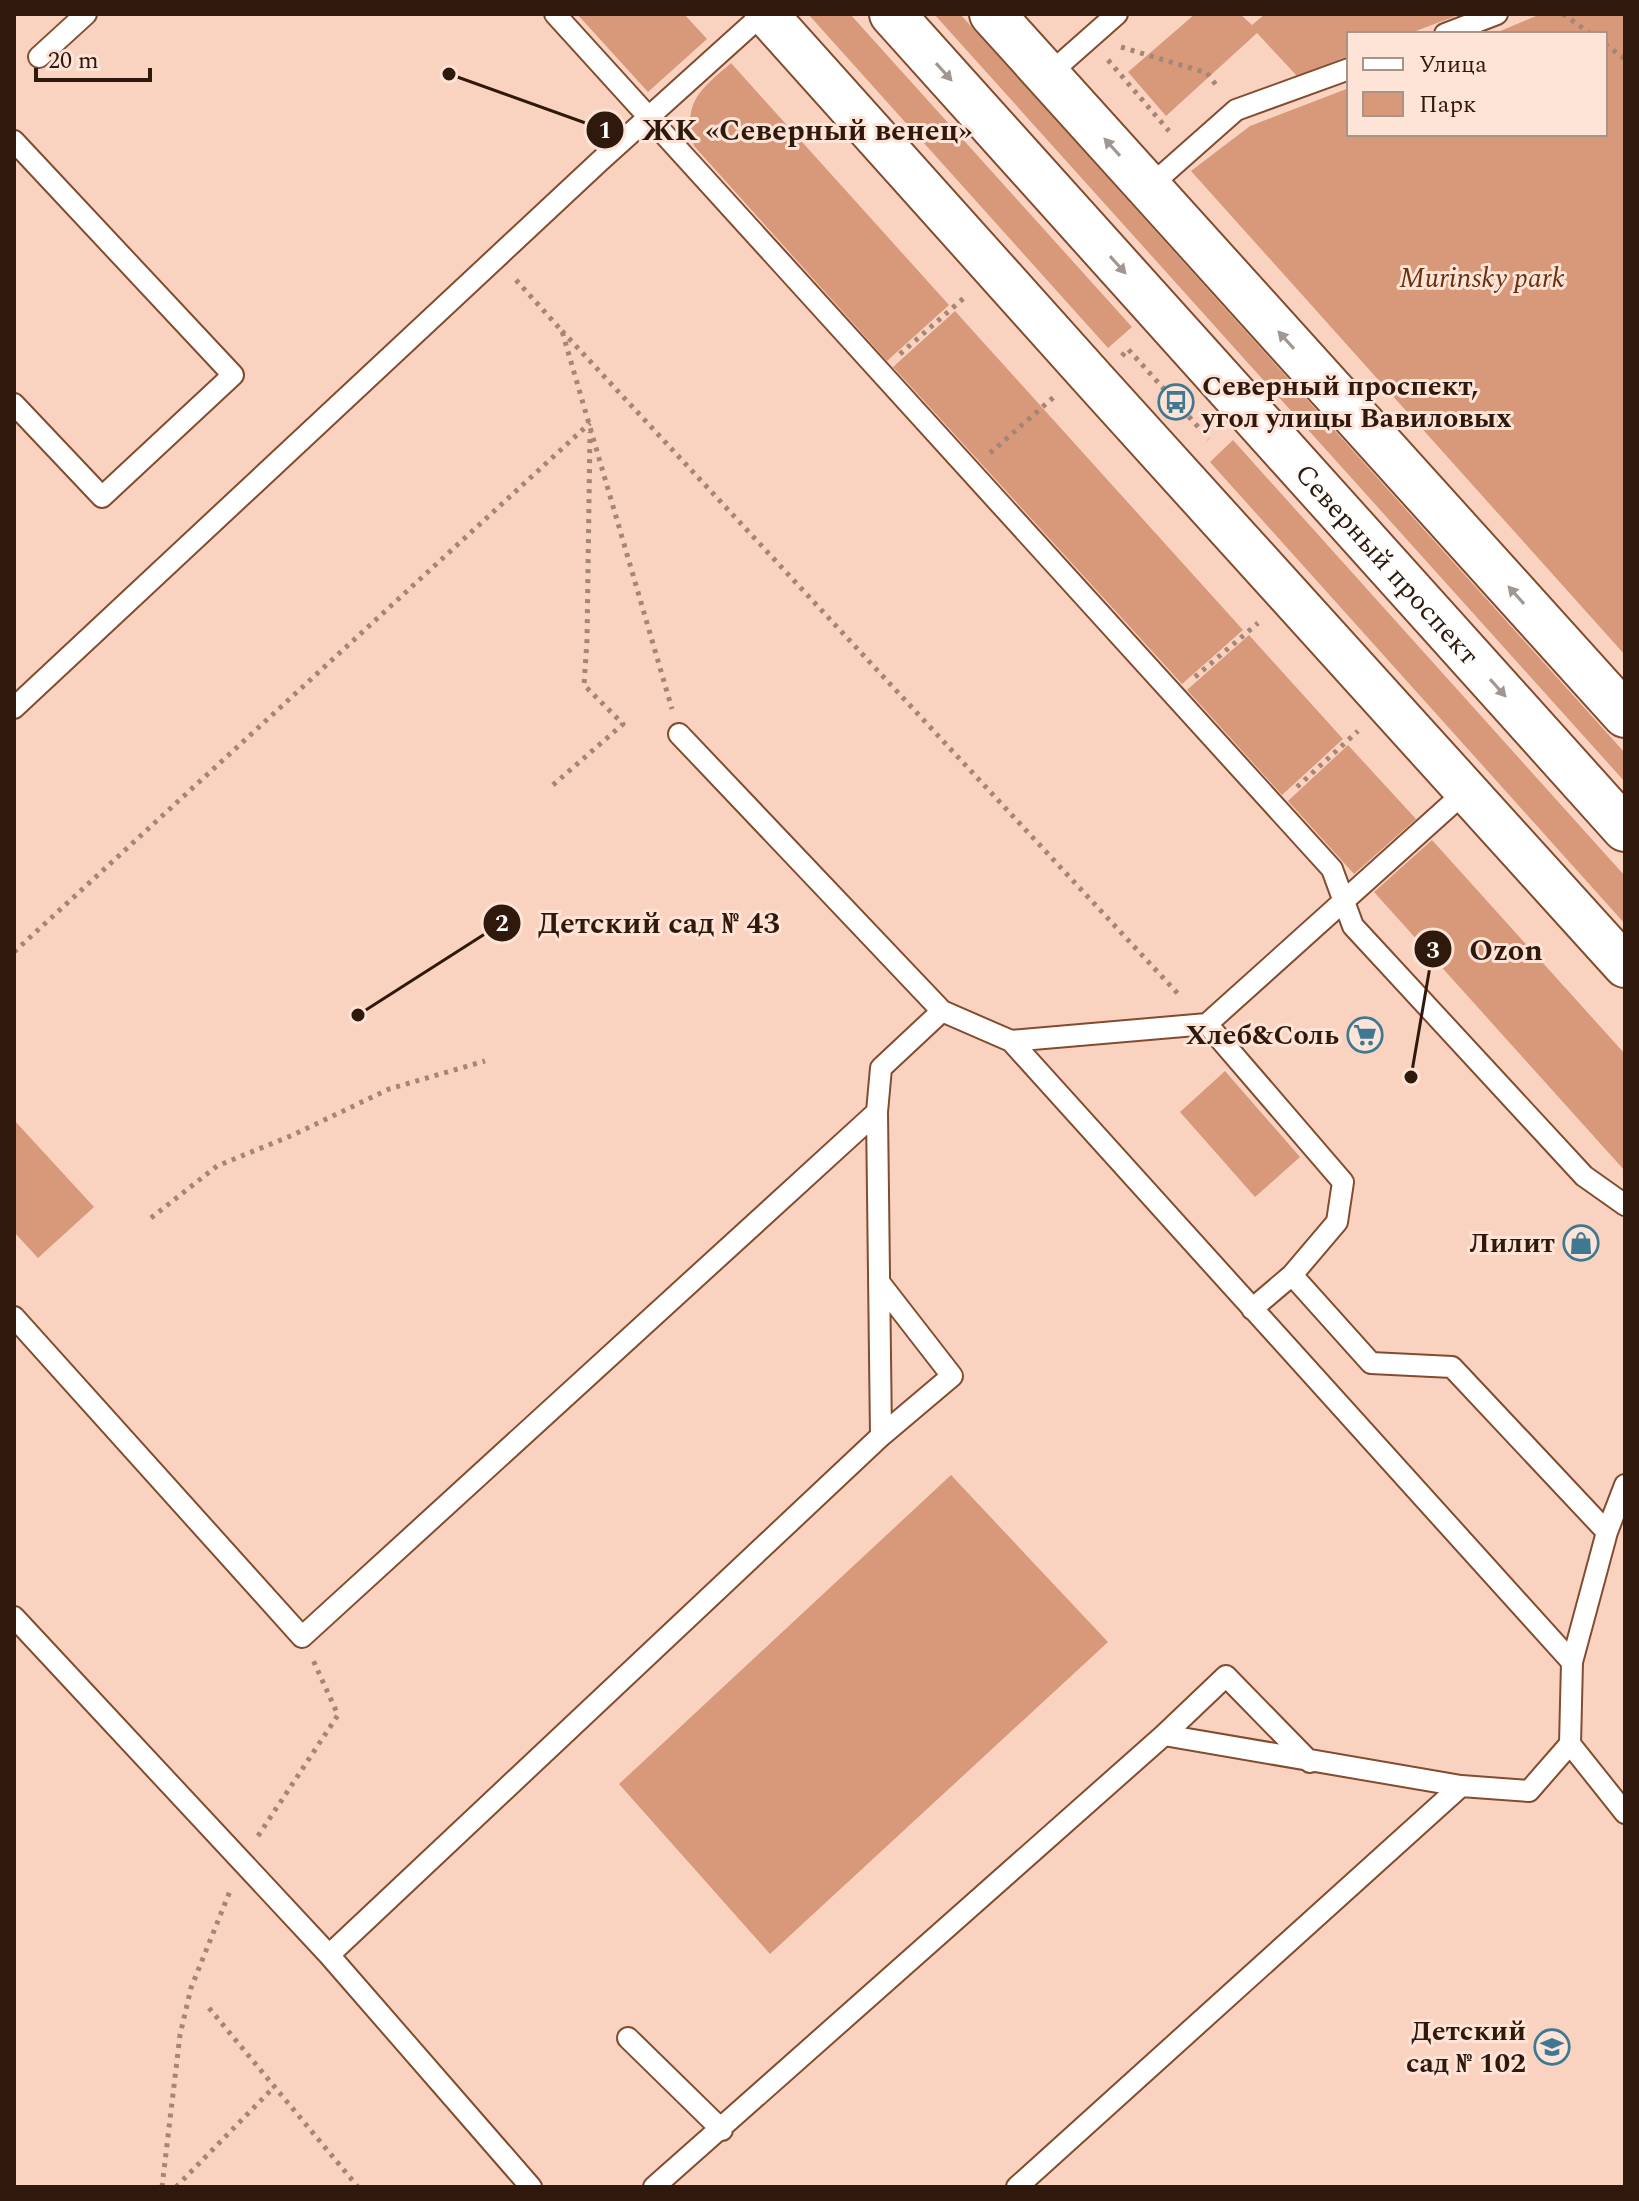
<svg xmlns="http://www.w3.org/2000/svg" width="1639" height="2201" font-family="Spectral,serif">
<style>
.green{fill:#d7997a}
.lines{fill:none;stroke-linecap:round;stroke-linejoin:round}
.service-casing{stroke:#824c2f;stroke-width:24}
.minor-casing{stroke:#824c2f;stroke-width:46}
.secondary-casing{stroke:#824c2f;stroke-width:48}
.path{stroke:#a58575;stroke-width:5;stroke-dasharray:4 6;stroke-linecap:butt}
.service{stroke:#fff;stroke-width:20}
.minor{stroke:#fff;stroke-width:42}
.secondary{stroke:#fff;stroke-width:44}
.oneway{fill:#a19792}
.labels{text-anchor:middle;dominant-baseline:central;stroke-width:6;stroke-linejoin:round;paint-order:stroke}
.park-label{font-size:28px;font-style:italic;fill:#6a300d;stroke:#fee3d7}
.poi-label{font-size:28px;font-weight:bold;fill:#2f180c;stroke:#fee3d7;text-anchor:end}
.street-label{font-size:28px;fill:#2f180c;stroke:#fee3d7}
.leader{fill:none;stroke:#2f180c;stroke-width:3}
.callout-dot{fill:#2f180c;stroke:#fee3d7;stroke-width:3}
.mark-label{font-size:24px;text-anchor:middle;font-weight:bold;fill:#fff}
.callout-label{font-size:30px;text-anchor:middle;font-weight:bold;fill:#2f180c;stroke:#fee3d7;stroke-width:6;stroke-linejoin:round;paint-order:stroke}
</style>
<rect width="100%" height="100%" fill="#fad3c0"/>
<!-- green -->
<path class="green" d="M577,14H684L707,39L648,92Z
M808,14H850L1132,327L1108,348Z
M934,14H960L1625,753V782Z
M1195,14H1240L1252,25L1265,14H1461L1408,34H1349V56L1297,76L1257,33L1166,116L1128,72Z
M1541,14H1625V655L1191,171L1250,126L1349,88V134H1605V34H1493Z
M731,63L949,305L887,361L694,146C682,102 700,90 731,63Z
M955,311L1243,630L1182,684L893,367Z
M1233,440L1625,876V924L1210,462Z
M1249,635L1343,739L1282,795L1187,690Z
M1348,745L1416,819L1354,874L1288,801Z
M1432,840L1625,1054V1171L1374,892Z
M1225,1071L1300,1157L1255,1197L1180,1112Z
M14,1120L94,1207L38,1258L14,1232Z
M951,1475L1108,1642L770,1954L619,1784Z"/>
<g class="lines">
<defs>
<path id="service" d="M555,14L1332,869L1353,926L1584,1176L1625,1205
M1445,34L1497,14
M39,57L86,14
M1048,75L1117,14
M14,141L233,375L102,497L14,404
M1149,187L1236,110L1349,69
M14,708L600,161L763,14
M679,734L942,1011L1011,1041L1207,1024L1466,791
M1207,1024L1343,1182L1337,1222L1292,1275L1252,1309
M1011,1041L1572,1662
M1292,1275L1371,1363L1452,1367L1607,1532
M879,1282L952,1376L881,1436
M14,1317L302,1637L877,1112L881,1068L942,1011
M1625,1485L1607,1532L1572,1662L1570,1744L1625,1813
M14,1617L329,1955L531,2187
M1164,1735L1226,1676L1310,1762
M329,1955L881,1436L877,1112
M628,2038L722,2130
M654,2187L1164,1735L1461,1786
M1017,2187L1461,1786L1529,1791L1570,1744"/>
<path id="minor" d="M766,14L1096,382L1625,966"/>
<g id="secondary">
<path id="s1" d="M892,14L1625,829"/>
<path d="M992,14L1625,715"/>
</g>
</defs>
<!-- service casing -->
<use href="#service" class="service-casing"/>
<!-- minor casing -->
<use href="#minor" class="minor-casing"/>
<!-- secondary casing -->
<use href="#secondary" class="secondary-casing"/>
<!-- path -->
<path class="path" d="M1563,14L1591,34
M1605,44L1625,59
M1121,47L1207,73L1219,89
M1108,60L1169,131
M516,280L562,331L672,709
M562,331L1181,997
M900,354L965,297
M1122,356L1128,349L1209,439
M990,453L1055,396
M1195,677L1258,623
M553,785L623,724L584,685L587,640L590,432
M1297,787L1358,731
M14,952L590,423
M151,1218L217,1166L293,1135L389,1089L485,1061
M258,1836L338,1715L313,1660
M209,2008L358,2187
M162,2187L180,2035L191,1988L230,1891
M176,2187L274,2087"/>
<!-- service -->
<use href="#service" class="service"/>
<!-- minor -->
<use href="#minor" class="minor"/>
<!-- secondary -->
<use href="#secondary" class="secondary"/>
</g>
<!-- one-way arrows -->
<defs><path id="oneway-solid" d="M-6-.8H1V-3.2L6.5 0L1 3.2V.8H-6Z" transform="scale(2)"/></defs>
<g class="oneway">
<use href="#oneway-solid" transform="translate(944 72) rotate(48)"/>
<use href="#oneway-solid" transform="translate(1112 147) rotate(-132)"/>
<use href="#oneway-solid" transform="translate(1118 265) rotate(48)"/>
<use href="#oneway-solid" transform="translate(1286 340) rotate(-132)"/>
<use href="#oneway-solid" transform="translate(1516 595) rotate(-132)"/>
<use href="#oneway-solid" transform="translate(1498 688) rotate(48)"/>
</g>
<!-- icons -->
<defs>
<symbol id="bus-ring" viewBox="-11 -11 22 22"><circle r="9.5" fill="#fee3d7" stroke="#3e7891" stroke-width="1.5"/><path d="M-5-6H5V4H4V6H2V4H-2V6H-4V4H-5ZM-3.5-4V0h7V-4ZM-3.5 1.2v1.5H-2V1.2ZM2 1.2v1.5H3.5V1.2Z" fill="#3e7891"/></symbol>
<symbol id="supermarket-ring" viewBox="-11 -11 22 22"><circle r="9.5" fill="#fee3d7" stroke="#3e7891" stroke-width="1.5"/><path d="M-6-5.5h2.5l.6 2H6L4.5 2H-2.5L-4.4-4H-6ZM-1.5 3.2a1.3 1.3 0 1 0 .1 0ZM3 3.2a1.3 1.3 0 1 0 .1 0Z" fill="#3e7891"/></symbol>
<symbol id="shop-ring" viewBox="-11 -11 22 22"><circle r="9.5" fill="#fee3d7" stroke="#3e7891" stroke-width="1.5"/><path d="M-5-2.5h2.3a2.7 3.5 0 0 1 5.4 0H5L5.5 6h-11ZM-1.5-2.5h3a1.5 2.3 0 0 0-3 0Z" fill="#3e7891"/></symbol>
<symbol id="school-ring" viewBox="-11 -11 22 22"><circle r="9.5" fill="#fee3d7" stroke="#3e7891" stroke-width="1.5"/><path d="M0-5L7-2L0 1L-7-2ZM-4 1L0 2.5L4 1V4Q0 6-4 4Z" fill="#3e7891"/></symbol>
</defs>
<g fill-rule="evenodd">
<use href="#bus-ring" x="1156" y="382" width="40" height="40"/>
<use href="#supermarket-ring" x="1345" y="1015" width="40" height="40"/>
<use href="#shop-ring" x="1561" y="1223" width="40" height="40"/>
<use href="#school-ring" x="1532" y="2027" width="40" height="40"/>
</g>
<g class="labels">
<!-- park labels -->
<g class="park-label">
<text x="1482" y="278">Murinsky park</text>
</g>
<!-- poi labels -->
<g class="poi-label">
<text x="1202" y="386" text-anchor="start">Северный проспект,<tspan x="1202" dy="32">угол улицы Вавиловых</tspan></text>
<text x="1339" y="1035">Хлеб&amp;Соль</text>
<text x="1555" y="1243">Лилит</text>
<text x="1526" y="2031">Детский<tspan x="1526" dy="32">сад № 102</tspan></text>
</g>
<!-- street labels -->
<g class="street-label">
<text stroke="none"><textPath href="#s1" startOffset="740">Северный проспект</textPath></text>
</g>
</g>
<!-- callouts -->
<path class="leader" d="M449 74L605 130M358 1015L502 923M1411 1077L1433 949"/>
<g class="callout-dot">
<circle cx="449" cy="74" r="8"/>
<circle cx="358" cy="1015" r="8"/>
<circle cx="1411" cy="1077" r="8"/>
<circle cx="605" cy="130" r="20"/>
<circle cx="502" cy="923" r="20"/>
<circle cx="1433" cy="949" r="20"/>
</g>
<g class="mark-label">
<text x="605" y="138">1</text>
<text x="502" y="931">2</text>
<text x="1433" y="958">3</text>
</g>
<g class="callout-label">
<text x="807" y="140">ЖК «Северный венец»</text>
<text x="659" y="933">Детский сад № 43</text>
<text x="1506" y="960">Ozon</text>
</g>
<!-- border -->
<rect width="1639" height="2201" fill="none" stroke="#2f180c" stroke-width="32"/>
<!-- legend -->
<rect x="1347" y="32" width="260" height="104" fill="#fee3d7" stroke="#ab9286" stroke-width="2"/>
<rect x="1363" y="58" width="40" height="12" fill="#ffffff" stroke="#ab9286" stroke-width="2"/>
<text x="1419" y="72" font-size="24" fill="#2f180c">Улица</text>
<rect x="1363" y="92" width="40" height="24" fill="#d7997a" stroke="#ab9286" stroke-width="2"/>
<text x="1419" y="112" font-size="24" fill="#2f180c">Парк</text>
<!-- scale -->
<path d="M36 68v12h114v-12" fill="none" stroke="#2f180c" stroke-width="4"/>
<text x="48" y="68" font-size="24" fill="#2f180c" stroke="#fee3d7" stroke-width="6" paint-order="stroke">20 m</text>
</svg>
